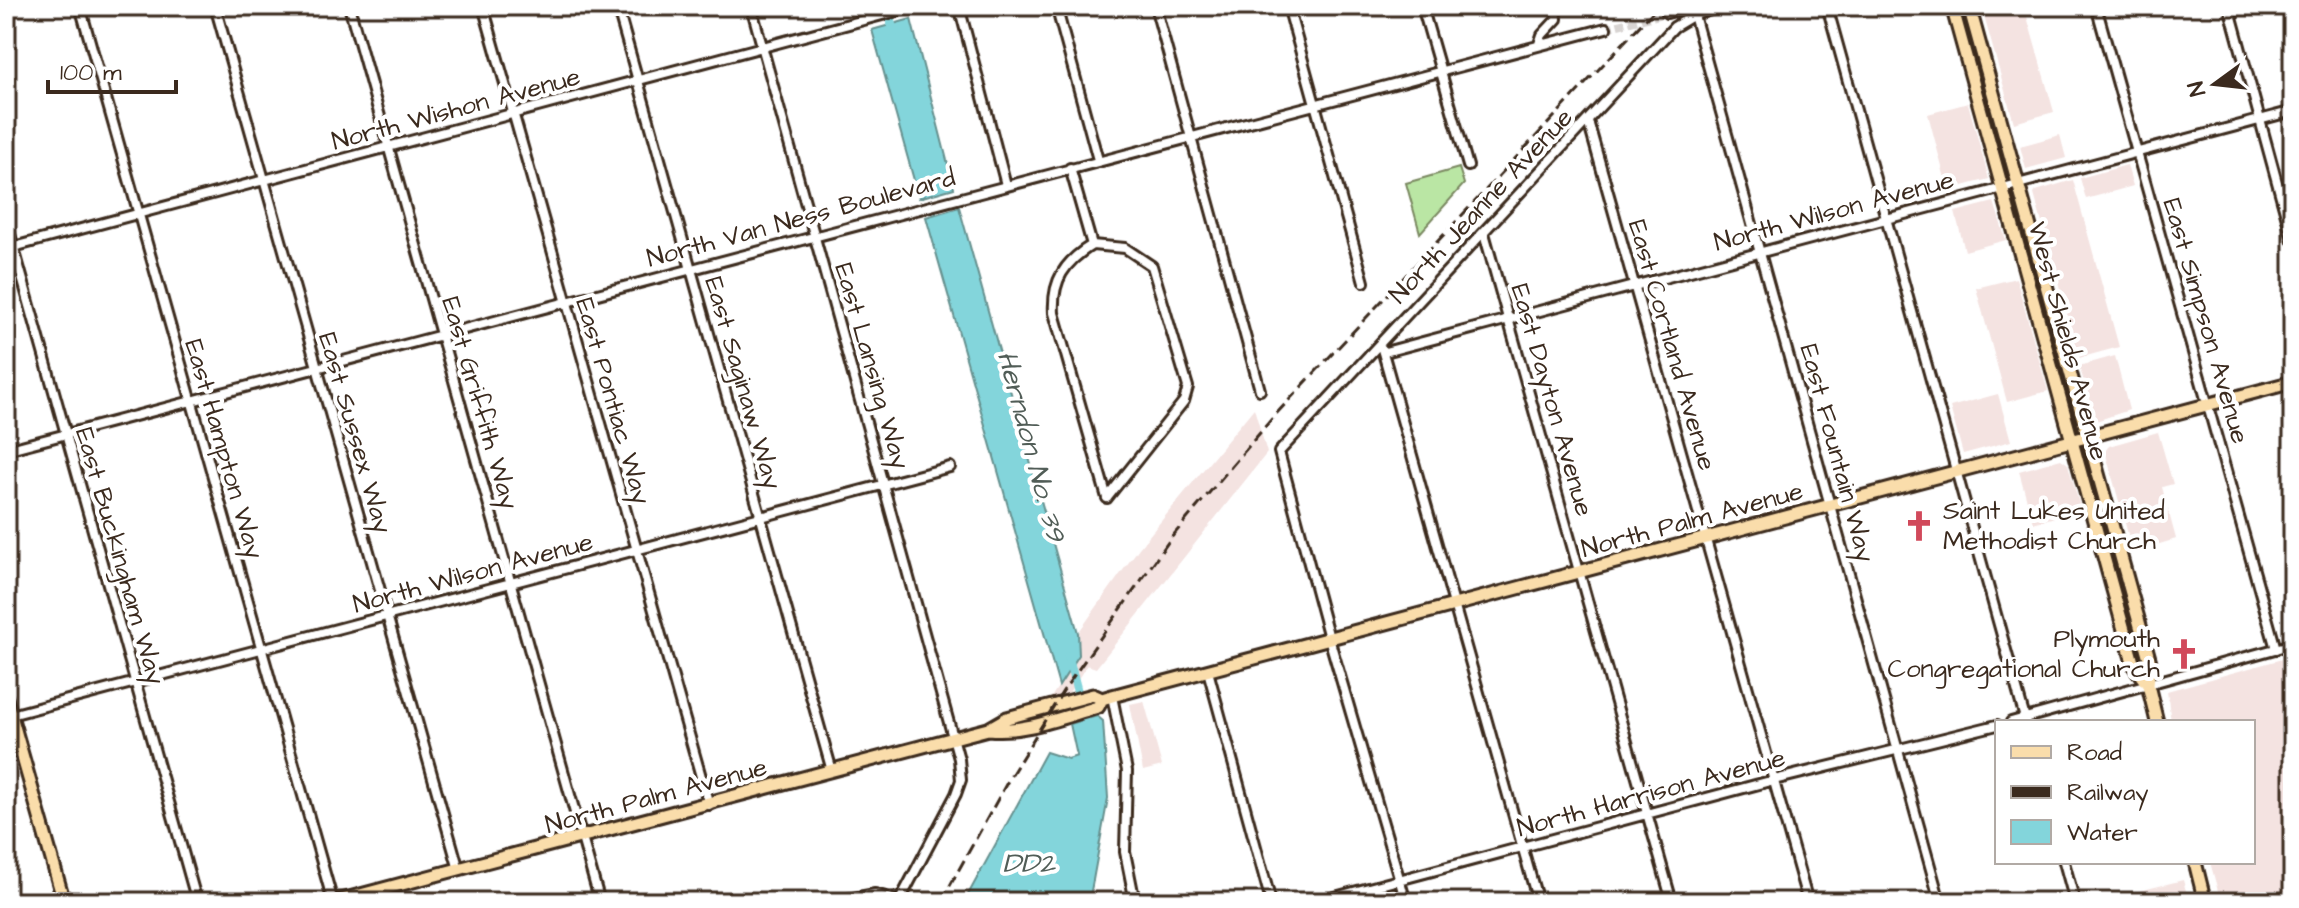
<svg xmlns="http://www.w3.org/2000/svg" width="2299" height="908" font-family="'Architects Daughter',sans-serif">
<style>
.built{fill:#f4e3e1}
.green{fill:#bae6a4;stroke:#7a8861;stroke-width:2}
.water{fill:#83d5db;stroke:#66918f;stroke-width:2}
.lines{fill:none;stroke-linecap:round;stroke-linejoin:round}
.canal{stroke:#83d5db;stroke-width:9}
.minor-tunnel{stroke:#d8d4d2;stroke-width:8;stroke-dasharray:8 4;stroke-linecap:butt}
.minor-casing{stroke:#3b2a1e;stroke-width:14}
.major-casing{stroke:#3b2a1e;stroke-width:17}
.minor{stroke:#fff;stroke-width:8}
.major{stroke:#faddab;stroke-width:11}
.rail{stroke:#3b2a1e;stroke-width:3;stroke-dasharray:12 6;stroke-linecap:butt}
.labels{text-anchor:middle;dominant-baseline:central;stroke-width:8;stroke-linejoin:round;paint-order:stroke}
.street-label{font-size:26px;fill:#3b2a1e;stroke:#fff}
.poi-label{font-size:26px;fill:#3b2a1e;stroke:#fff;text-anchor:start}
.water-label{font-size:28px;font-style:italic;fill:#515d57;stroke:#fff}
</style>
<rect width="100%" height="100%" fill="#fff"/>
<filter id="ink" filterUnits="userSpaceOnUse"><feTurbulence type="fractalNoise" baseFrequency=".0125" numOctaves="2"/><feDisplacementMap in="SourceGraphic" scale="16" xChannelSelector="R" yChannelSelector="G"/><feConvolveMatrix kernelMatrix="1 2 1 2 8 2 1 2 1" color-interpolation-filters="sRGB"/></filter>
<g filter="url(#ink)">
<!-- built -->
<path class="built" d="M1994,6H2024L2054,112L2014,123L1982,9Z
M1968,103L1989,179L1948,190L1928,114Z
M2060,135L2066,158L2026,169L2020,146Z
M2127,165L2133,186L2086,199L2080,178Z
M2073,180L2119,347L2079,358L2034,194L2036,191Z
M1994,202L2006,240L1965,251L1955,212Z
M2016,278L2048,391L2007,402L1976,288Z
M2115,356L2129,410L2096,421L2079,366Z
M1998,394L2011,441L1963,454L1950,407Z
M1254,408L1267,453L1096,668L1087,665L1068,694L1050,699L1079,655L1078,633L1139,548Z
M2158,432L2173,484L2162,487L2176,539L2133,552L2105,451L2109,446Z
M2061,459L2068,464L2081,510L2033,523L2019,471Z
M2293,656V898L2279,902H2221L2210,862H2253V722H2171L2167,691Z
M1144,701L1162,766L1143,771L1130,704Z
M2183,880L2189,902H2142L2139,891Z"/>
<!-- green -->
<path class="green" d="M1459,168L1464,184L1420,233L1406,183Z"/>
<!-- water -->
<path class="water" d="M911,19L954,188L919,198L872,30Z
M959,207L1078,633L1079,655L1059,686L926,217Z
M1097,716L1103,721L1108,798L1089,902H964L1046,752L1068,759L1077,756L1070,724Z"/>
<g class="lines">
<!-- canal -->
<path class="canal" d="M886,6L894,33
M1068,656L1088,731"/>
<!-- minor-tunnel -->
<path class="minor-tunnel" d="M1606,28L1667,13"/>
<defs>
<path id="minor" d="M80,6L333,902
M215,6L459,870
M349,6L600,902
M483,6L709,805
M617,6L832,771
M751,6L959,759L961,780L956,794L899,902
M959,6L1006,185
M1056,6L1098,160
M1155,6L1260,390
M1288,6L1364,282
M1422,6L1468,166
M1827,6L2026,722
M2096,6L2276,649
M2229,6L2293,241
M1667,13L1691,6
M1694,15L1940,902
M1539,44L1542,35L1557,19L1556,6
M1588,121L1808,902
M1070,168L1092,245
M6,220L197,902
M1484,233L1672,902
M1092,245L1125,248L1152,266L1188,387L1184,401L1107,498
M1092,245C1064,262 1052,281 1054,313L1107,498
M6,249L916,6
M1382,349L1538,902
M1385,352L2293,111
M6,450L1606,28
M1208,671L1271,902
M1112,696L1127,771L1125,852L1135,902
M7,716L950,467
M2011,722L2293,644
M2064,862L2075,902
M831,902L875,894L899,901
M1316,902L1774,780L1997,725
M1406,902L1329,638L1279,452L1674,27L1694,15L1724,6"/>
<path id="major" d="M1952,6L2134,666L2148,685L2157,722
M1969,6L2150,662L2148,685
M6,698L64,902
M988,729C1025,733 1062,717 1098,707L1102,699
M2195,862L2205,902
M334,902L988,729L1007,718L1093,695L1102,699L1112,696L2293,382"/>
</defs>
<!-- minor casing -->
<use href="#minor" class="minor-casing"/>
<!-- major casing -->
<use href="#major" class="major-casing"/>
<!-- minor -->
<use href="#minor" class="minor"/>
<!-- major -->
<use href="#major" class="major"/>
<!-- rail -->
<path class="rail" d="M941,902L1010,777L1063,691L1171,538L1275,415L1658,6"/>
</g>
</g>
<!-- icons -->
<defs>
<symbol id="church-bare" viewBox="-9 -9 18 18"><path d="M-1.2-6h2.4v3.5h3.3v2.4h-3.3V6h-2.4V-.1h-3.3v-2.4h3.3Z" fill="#d1495b" stroke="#fff" stroke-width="2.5" paint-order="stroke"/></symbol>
</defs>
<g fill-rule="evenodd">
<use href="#church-bare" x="1897" y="504" width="44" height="44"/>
<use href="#church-bare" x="2162" y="632" width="44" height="44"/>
</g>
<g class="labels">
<!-- street labels -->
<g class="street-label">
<text transform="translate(456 109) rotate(-15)">North Wishon Avenue</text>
<text transform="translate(1481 206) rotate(-47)">North Jeanne Avenue</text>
<text transform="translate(1834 211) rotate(-15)">North Wilson Avenue</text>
<text transform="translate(801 218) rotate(-15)">North Van Ness Boulevard</text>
<text transform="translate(2206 321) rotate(74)">East Simpson Avenue</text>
<text transform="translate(2068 341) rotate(75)">West Shields Avenue</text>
<text transform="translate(1672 345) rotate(74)">East Cortland Avenue</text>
<text transform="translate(872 366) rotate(74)">East Lansing Way</text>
<text transform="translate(743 383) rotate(74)">East Saginaw Way</text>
<text transform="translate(1552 400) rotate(74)">East Dayton Avenue</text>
<text transform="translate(613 401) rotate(74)">East Pontiac Way</text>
<text transform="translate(480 403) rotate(74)">East Griffith Way</text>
<text transform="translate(355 433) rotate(74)">East Sussex Way</text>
<text transform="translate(224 449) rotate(74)">East Hampton Way</text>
<text transform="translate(1837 453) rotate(75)">East Fountain Way</text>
<text transform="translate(1692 520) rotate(-15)">North Palm Avenue</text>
<text transform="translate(120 556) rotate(74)">East Buckingham Way</text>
<text transform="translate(473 573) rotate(-15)">North Wilson Avenue</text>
<text transform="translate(1651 793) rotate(-15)">North Harrison Avenue</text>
<text transform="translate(656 796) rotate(-15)">North Palm Avenue</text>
</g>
<!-- poi labels -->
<g class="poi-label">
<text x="1943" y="511">Saint Lukes United<tspan x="1943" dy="30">Methodist Church</tspan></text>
<text x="2160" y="639" text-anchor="end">Plymouth<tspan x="2160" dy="30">Congregational Church</tspan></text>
</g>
<!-- water labels -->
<g class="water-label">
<text transform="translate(1031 446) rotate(75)">Herndon No. 39</text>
<text x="1029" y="863">DD2</text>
</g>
</g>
<!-- margin -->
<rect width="2299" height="908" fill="none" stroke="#fff" stroke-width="32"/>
<rect x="16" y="16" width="2267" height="876" fill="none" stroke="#3b2a1e" stroke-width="3" filter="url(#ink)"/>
<!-- legend -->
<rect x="1995" y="720" width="260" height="144" fill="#ffffff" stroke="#b1aaa5" stroke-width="2"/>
<rect x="2011" y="746" width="40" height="12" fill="#faddab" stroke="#b1aaa5" stroke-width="2"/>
<text x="2067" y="760" font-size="24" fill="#3b2a1e">Road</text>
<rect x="2011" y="786" width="40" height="12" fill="#3b2a1e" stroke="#b1aaa5" stroke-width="2"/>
<text x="2067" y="800" font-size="24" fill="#3b2a1e">Railway</text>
<rect x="2011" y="820" width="40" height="24" fill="#83d5db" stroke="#b1aaa5" stroke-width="2"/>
<text x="2067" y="840" font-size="24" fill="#3b2a1e">Water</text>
<!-- north arrow -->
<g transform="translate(2215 84) rotate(255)" stroke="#ffffff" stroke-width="6" paint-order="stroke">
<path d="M0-6L14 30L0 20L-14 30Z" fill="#3b2a1e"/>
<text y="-12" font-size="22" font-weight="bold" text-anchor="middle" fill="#3b2a1e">N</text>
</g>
<!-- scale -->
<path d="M48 80v12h128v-12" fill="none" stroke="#3b2a1e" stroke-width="4"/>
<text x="60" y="80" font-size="24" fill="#3b2a1e" stroke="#ffffff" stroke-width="6" paint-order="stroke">100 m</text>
</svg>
